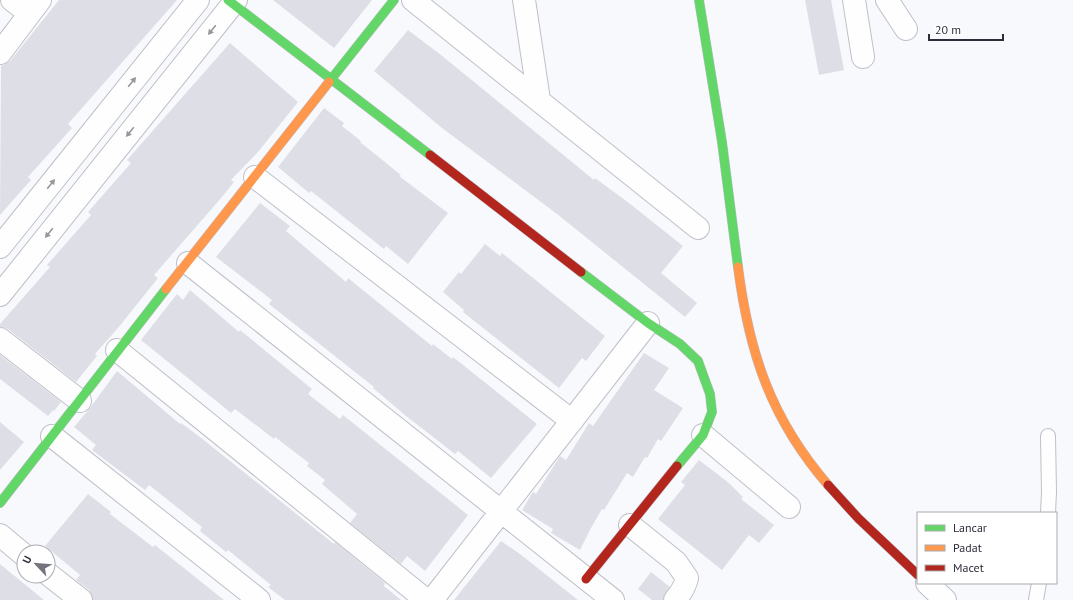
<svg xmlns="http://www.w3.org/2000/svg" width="1073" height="600" font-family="'PT Sans',sans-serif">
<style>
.building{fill:#dedfe6}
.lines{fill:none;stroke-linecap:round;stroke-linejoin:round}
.lane-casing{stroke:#bfbfc7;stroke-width:16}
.street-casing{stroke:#bfbfc7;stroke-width:24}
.fast-casing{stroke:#bfbfc7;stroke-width:10}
.slow-casing{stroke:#bfbfc7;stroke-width:10}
.jam-casing{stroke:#bfbfc7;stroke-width:10}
.lane{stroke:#fefeff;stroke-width:14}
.street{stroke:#fefeff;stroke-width:22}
.fast{stroke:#63d668;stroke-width:9}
.slow{stroke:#ff974d;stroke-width:9}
.jam{stroke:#b3261e;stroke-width:9}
.oneway{fill:#96969c}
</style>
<rect width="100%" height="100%" fill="#f8f9fd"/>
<!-- building -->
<path class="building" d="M59,0H177L68,124L72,128L28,177L31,180L0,215L1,66L10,61Z
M273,0H372L334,48Z
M805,0H831L844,70L819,75Z
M408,30L441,55L594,180L595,178L629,203L683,246L661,273L697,303L685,317L557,214L442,128L374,71Z
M230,43L298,102L258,152L231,180L234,182L222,197L154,275L158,278L118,328L95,354L97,356L76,382L8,329L0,327V324L50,267L47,265L91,215L88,212L131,163L127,160Z
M324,108L344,123L342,126L361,141L360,142L401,175L399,176L448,213L408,264L386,246L384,249L311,191L309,193L278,167Z
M260,203L290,226L286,231L346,282L348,278L432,346L433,344L452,359L453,357L537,424L491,478L458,451L455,454L406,416L373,388L374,387L269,304L272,300L216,257Z
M485,244L500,256L502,253L605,336L586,361L582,358L559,388L463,312L464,310L443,292L459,272L461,274Z
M190,290L239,332L240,330L312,389L308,394L340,419L343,415L468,515L425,571L407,556L401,564L350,523L357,514L322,484L325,480L307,466L309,463L275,437L274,439L235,409L231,413L141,340L177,294L183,300Z
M644,353L669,368L654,390L683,408L661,441L658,439L647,458L645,457L633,477L627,473L604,510L602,509L591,528L580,550L551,533L553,529L522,510L533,492L536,494L560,456L566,460L589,423L593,426Z
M0,355L61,402L54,411L53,410L48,416L0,379Z
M117,371L180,424L181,423L200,437L334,544L335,542L385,583L384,586L401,600H285L268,587L271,585L228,550L226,552L200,531L202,527L149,485L145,490L92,450L96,445L74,427L90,408Z
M0,422L24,442L0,470Z
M699,460L729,483L743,497L741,499L774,525L759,543L749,535L722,570L658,519L685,485L681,482Z
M88,494L111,512L110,514L153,547L155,545L224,600H93L89,590L76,580L80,575L45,546Z
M501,541L520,554L578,600H454Z
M0,564L44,600H0Z
M651,572L670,587L663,600H652L638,589Z"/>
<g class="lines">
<defs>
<path id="lane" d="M1048,436L1049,492L1048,513
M1036,600L1039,583"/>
<path id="street" d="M12,0L29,13
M413,0L698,228
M524,0L539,100
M854,0L863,57
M887,0L906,29
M0,53L40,0
M255,177L572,421
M0,247L198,0
M188,263L613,600
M0,295L236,0
M0,339L80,401
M117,350L426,600
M703,435L789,507
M52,436L259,600
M630,525L676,562L687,578C685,587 681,593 675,600
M0,535L24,555
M48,574L81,600
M927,583L945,600
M432,600L648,323"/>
<path id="fast" d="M228,0L430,155
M699,0L722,142L738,267
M329,82L394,0
M581,272L648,323L680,344L698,361L710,394L712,412L703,435L677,466
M0,503L166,289"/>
<path id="slow" d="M738,267C749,353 771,419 828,485
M166,289L329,82"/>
<path id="jam" d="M430,155L581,272
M828,485L858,518L918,575
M586,579L677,466"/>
</defs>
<!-- lane casing -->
<use href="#lane" class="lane-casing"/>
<!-- street casing -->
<use href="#street" class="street-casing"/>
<!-- fast casing -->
<use href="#fast" class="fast-casing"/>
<!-- slow casing -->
<use href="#slow" class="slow-casing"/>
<!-- jam casing -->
<use href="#jam" class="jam-casing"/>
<!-- lane -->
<use href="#lane" class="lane"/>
<!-- street -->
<use href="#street" class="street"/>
<!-- fast -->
<use href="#fast" class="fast"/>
<!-- slow -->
<use href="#slow" class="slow"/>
<!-- jam -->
<use href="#jam" class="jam"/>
</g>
<!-- one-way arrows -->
<defs><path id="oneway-solid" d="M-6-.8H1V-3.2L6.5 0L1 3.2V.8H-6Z"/></defs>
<g class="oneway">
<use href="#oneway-solid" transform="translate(212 30) rotate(129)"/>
<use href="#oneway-solid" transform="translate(132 82) rotate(-51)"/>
<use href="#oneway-solid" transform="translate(130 132) rotate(129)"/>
<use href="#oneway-solid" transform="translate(51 184) rotate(-51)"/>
<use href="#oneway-solid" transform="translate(49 233) rotate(129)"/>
</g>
<!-- legend -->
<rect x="917" y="512" width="140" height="72" fill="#ffffff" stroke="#ababb0"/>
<rect x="925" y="525" width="20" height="6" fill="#63d668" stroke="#ababb0"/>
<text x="953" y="532" font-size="12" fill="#2d2d3a">Lancar</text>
<rect x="925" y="545" width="20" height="6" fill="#ff974d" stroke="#ababb0"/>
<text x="953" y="552" font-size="12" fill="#2d2d3a">Padat</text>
<rect x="925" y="565" width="20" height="6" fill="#b3261e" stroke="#ababb0"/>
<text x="953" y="572" font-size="12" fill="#2d2d3a">Macet</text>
<!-- north arrow -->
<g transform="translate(36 564) rotate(296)"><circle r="19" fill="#ffffff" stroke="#ababb0"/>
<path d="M0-3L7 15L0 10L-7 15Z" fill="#74747e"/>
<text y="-6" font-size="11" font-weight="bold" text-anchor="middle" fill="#2d2d3a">U</text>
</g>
<!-- scale -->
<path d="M929 34v6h74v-6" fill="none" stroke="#2d2d3a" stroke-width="2"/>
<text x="935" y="34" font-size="12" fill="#2d2d3a" stroke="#ffffff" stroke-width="3" paint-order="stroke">20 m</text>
</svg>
